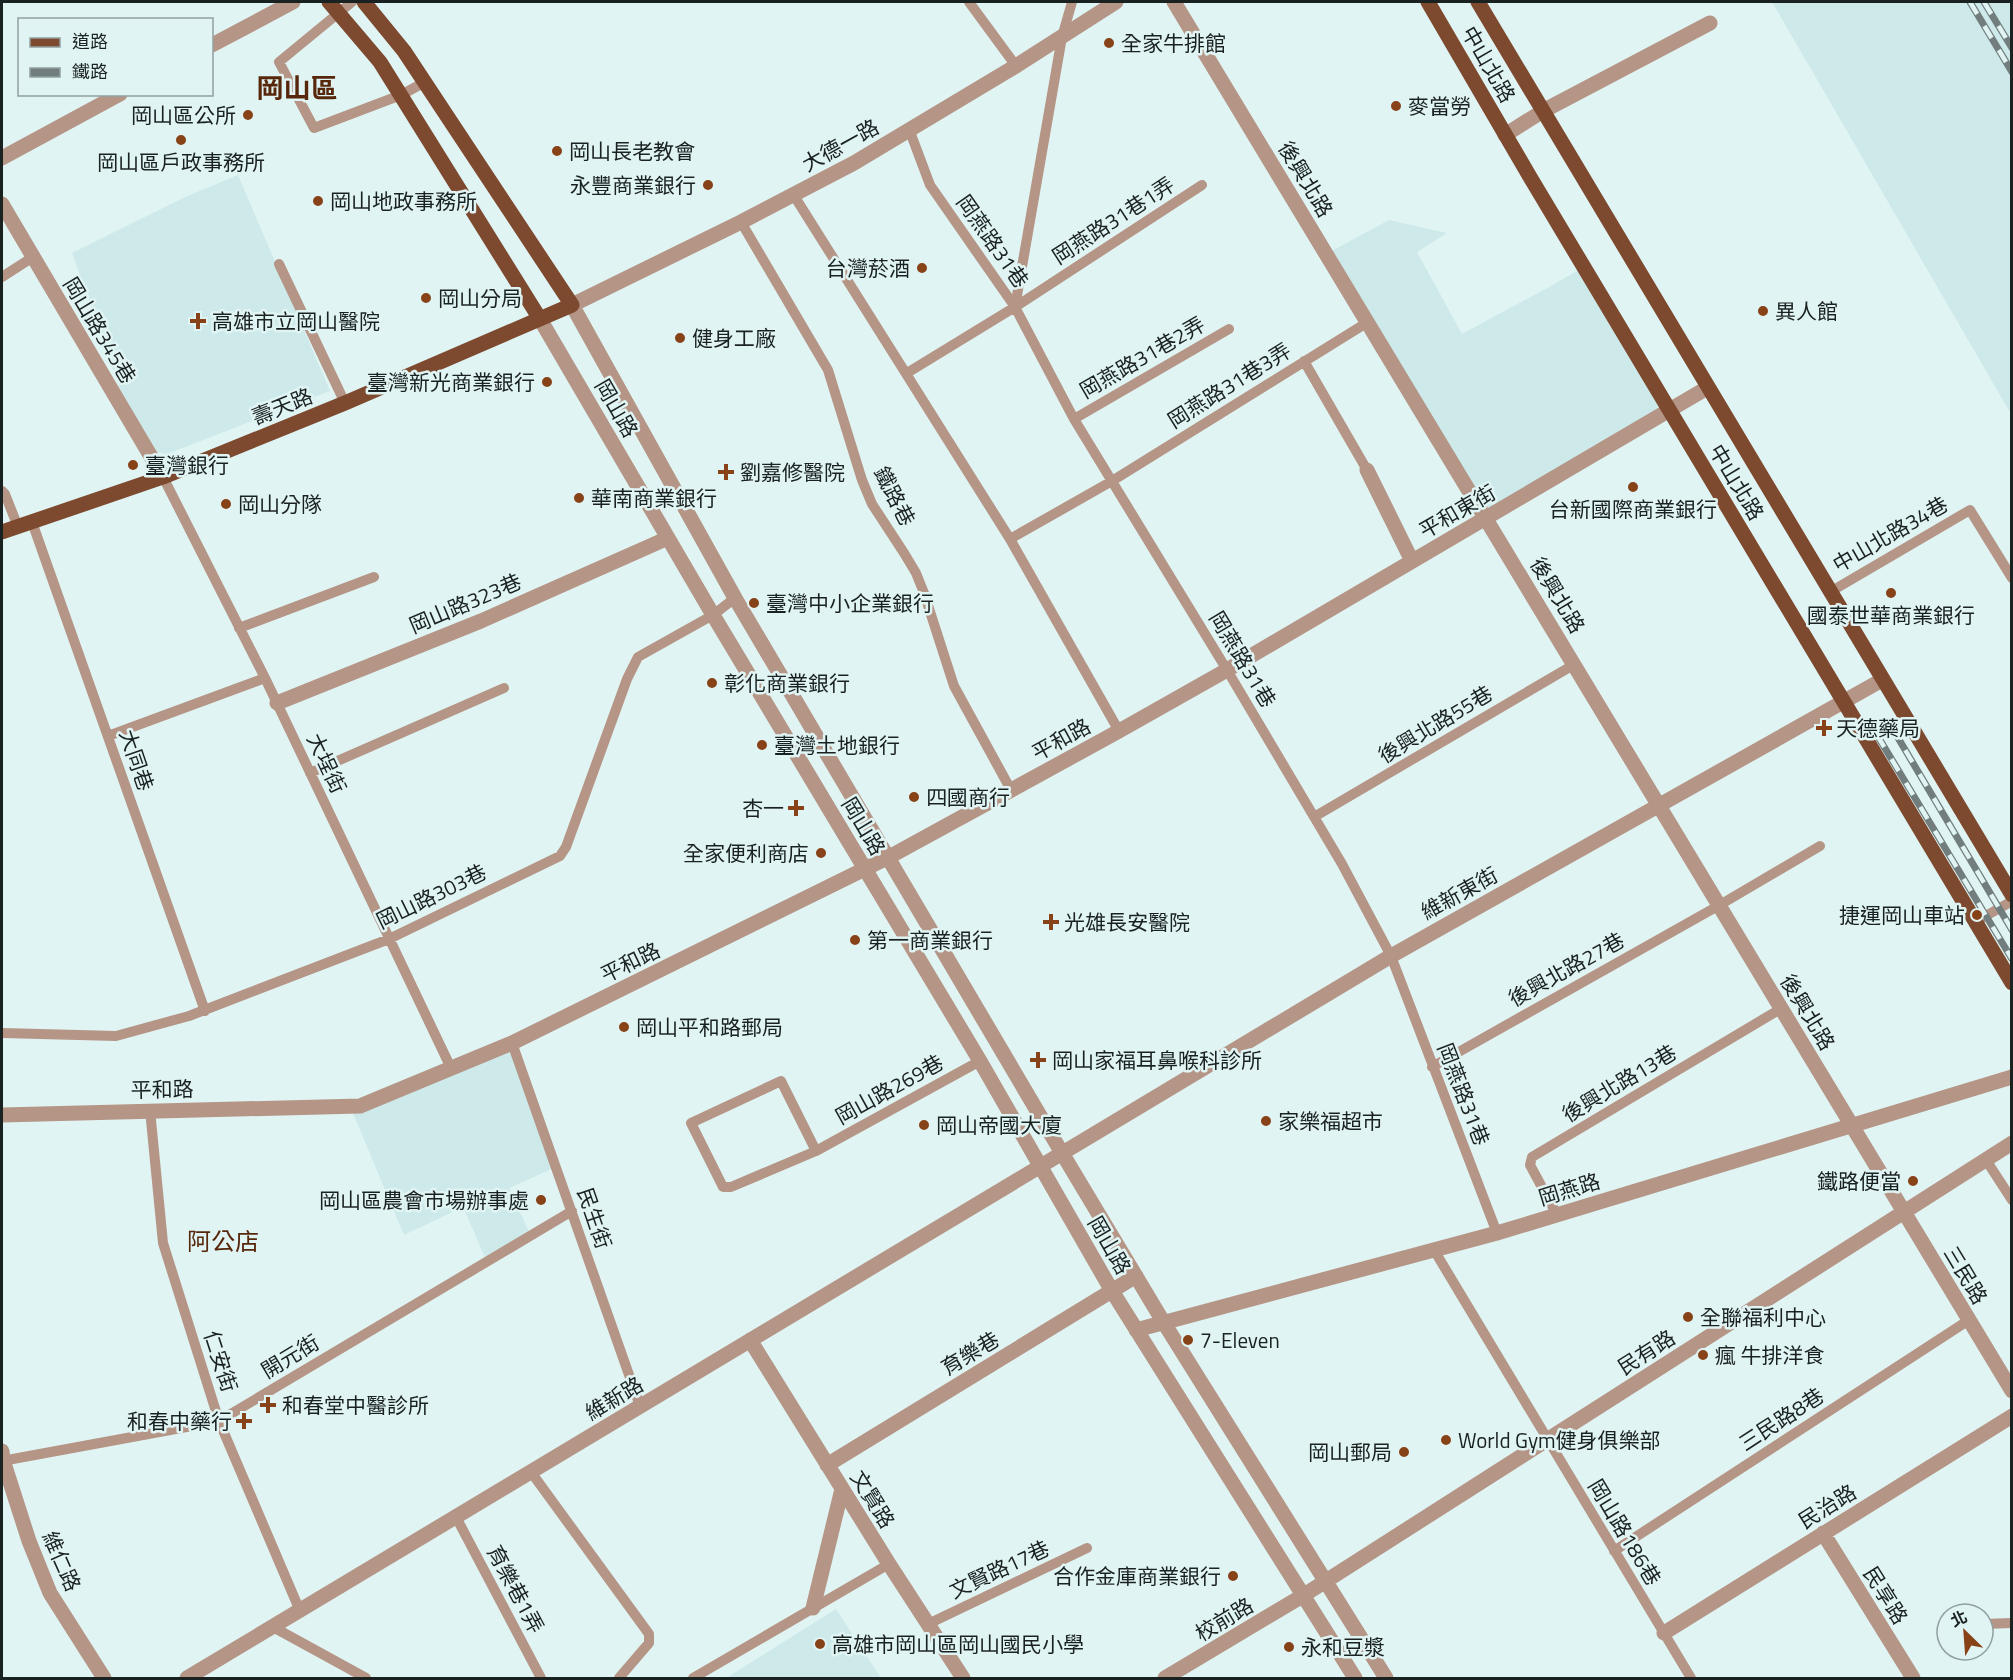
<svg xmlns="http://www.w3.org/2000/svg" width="2013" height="1680" font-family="'Titillium Web','Noto Sans TC',sans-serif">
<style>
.built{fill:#cde9ea}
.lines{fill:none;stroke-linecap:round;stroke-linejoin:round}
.lane{stroke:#b49586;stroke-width:10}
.street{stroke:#b49586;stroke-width:15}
.primary{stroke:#7e4a2f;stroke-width:15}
.rail-casing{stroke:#727e7e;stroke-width:7}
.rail{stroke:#e1f4f4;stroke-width:4.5;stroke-dasharray:14;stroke-linecap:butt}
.poi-dot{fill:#874218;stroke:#e1f4f4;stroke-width:2}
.labels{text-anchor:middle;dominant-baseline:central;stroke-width:5;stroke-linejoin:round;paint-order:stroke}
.poi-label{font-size:21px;fill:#1a2121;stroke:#e1f4f4;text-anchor:start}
.street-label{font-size:21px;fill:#1a2121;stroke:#e1f4f4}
.quarter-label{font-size:24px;fill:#57270b;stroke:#e1f4f4}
.district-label{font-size:27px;font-weight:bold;fill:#57270b;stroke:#e1f4f4}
</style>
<rect width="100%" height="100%" fill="#e1f4f4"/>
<!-- built -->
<path class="built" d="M1772,2H2011V414Z
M238,175L330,391L167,454L156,452L120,389L72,253L185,197Z
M1389,220L1447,233L1417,252L1462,334L1547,288L1584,267L1670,409L1490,523L1326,254Z
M512,1043L556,1167L509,1188L531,1236L487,1262L463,1207L404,1235L350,1106Z
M836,1609L881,1678H726Z"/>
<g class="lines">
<!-- lane -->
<path class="lane" d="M352,2L279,62L314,128L401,95L425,82
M969,2L1016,66
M909,129L930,185L1015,307L1074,419L1227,670L1342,864L1391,956L1497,1233
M793,194L1010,539L1119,731
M741,222L828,370L862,480L872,504L904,553L916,573L924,593L954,686L1011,790
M279,264L345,403
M2,277L33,257
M1015,307L1062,37L1072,2
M1304,361L1367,470
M907,373L1015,307L1202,185
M1074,419L1229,329
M163,477L265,678L451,1068
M2,491L5,494L18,527
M32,522L205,1011
M1010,539L1112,481L1368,322
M1830,592L1970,510L2012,578
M239,628L374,577
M108,736L265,678
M310,773L504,688
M1314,817L1575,664
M1975,922L2012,901
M2,1033L116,1036L189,1016L389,939L560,856L566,847L627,679L638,657L713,615L735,598
M512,1043L640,1406
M1432,1067L1718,906L1820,846
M150,1110L163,1243L219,1421L300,1611
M816,1151L781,1081L691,1123L723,1187H731L816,1151L980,1061
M1986,1160L2012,1200
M1557,1215L1530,1165L1532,1157L1782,1008
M1434,1250L1691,1678
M2,1461L219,1421L572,1211
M531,1472L649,1634V1643L619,1678
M456,1517L541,1678
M1614,1551L1969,1320
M928,1624L1087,1548
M1983,1624L2012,1623
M273,1627L366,1678
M693,1678L889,1564"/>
<!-- street -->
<path class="street" d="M1116,2L1016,66L854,163L741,222L572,305L735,598L1062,1153L1164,1323L1386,1678
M1174,2C1454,464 1732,928 2012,1391
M212,45L293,2
M1505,135L1543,111L1710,23
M2,158L120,94
M2,204L163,477
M540,319L713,615L980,1061L1112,1291L1355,1678
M1367,470L1412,561
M277,703L481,621L668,538
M2,1115L360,1106L512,1043L889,857L1119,731L1227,670L1707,388
M1136,1330L1497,1233L2012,1077
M750,1340L889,1564L963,1678
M2,1451L3,1460L29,1541L50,1593L104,1678
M827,1465L1136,1276
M1823,1533L1913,1678
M813,1608L842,1489
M1664,1633L2012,1416
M187,1678L1391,956L1882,680
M1165,1678L1304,1595L2012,1143"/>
<!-- primary -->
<path class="primary" d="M329,2L380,62L540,319
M1428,2L1530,177L2012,983
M1478,2L2012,895
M2,532L163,477L345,403L572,305L404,51L364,2"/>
<defs>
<path id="rail" d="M1970,2L2012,72
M1984,2L2012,48
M1891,726L2012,930
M1877,735L2012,959"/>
</defs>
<!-- rail casing -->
<use href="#rail" class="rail-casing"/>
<!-- rail -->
<use href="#rail" class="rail"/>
</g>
<!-- markers -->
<g class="poi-dot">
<circle cx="1109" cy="43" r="6"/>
<circle cx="1396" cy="106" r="6"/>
<circle cx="248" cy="115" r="6"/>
<circle cx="181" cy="140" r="6"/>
<circle cx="557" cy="151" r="6"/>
<circle cx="708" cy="185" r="6"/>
<circle cx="318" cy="201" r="6"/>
<circle cx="922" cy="268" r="6"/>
<circle cx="426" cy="298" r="6"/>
<circle cx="1763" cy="311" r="6"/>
<path d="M195 312h6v6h6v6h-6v6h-6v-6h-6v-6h6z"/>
<circle cx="680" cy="338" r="6"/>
<circle cx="547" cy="382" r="6"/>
<circle cx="133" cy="465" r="6"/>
<path d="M723 463h6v6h6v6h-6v6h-6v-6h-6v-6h6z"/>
<circle cx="1633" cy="487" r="6"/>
<circle cx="579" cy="498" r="6"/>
<circle cx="226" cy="504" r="6"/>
<circle cx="1891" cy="593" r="6"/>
<circle cx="754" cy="603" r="6"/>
<circle cx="712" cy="683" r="6"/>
<path d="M1821 719h6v6h6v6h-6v6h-6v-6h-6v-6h6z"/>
<circle cx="762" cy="745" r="6"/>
<circle cx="914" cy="797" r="6"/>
<path d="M793 799h6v6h6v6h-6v6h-6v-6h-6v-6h6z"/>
<circle cx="821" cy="853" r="6"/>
<circle cx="1977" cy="915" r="6"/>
<path d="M1048 913h6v6h6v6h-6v6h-6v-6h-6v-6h6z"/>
<circle cx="855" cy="940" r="6"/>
<circle cx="624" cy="1027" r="6"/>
<path d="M1035 1051h6v6h6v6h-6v6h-6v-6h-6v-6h6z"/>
<circle cx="1266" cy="1121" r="6"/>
<circle cx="924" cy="1125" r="6"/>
<circle cx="1913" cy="1181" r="6"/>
<circle cx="541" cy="1200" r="6"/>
<circle cx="1688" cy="1317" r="6"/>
<circle cx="1188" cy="1340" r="6"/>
<circle cx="1703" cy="1355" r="6"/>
<path d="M265 1396h6v6h6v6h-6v6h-6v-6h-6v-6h6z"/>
<path d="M241 1412h6v6h6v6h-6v6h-6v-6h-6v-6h6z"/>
<circle cx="1446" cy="1440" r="6"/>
<circle cx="1404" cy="1452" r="6"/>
<circle cx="1233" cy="1576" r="6"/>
<circle cx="820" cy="1644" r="6"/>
<circle cx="1289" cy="1647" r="6"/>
</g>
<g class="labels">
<!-- poi labels -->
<g class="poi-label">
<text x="1121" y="43">全家牛排館</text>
<text x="1408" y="106">麥當勞</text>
<text x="236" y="115" text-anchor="end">岡山區公所</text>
<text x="569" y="151">岡山長老教會</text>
<text x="181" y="162" text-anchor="middle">岡山區戶政事務所</text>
<text x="696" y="185" text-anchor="end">永豐商業銀行</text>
<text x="330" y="201">岡山地政事務所</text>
<text x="910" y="268" text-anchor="end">台灣菸酒</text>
<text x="438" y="298">岡山分局</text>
<text x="1775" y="311">異人館</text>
<text x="212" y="321">高雄市立岡山醫院</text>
<text x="692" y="338">健身工廠</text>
<text x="535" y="382" text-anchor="end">臺灣新光商業銀行</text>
<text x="145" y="465">臺灣銀行</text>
<text x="740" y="472">劉嘉修醫院</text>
<text x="591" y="498">華南商業銀行</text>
<text x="238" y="504">岡山分隊</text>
<text x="1633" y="509" text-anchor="middle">台新國際商業銀行</text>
<text x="766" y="603">臺灣中小企業銀行</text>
<text x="1891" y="615" text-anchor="middle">國泰世華商業銀行</text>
<text x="724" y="683">彰化商業銀行</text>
<text x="1836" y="728">天德藥局</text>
<text x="774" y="745">臺灣土地銀行</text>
<text x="926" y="797">四國商行</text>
<text x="784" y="808" text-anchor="end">杏一</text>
<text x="809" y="853" text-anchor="end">全家便利商店</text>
<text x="1965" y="915" text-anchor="end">捷運岡山車站</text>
<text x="1064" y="922">光雄長安醫院</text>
<text x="867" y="940">第一商業銀行</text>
<text x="636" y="1027">岡山平和路郵局</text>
<text x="1052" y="1060">岡山家福耳鼻喉科診所</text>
<text x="1278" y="1121">家樂福超市</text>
<text x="936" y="1125">岡山帝國大廈</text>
<text x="1901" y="1181" text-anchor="end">鐵路便當</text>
<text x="529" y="1200" text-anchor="end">岡山區農會市場辦事處</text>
<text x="1700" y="1317">全聯福利中心</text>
<text x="1200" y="1340">7-Eleven</text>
<text x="1715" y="1355">瘋 牛排洋食</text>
<text x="282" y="1405">和春堂中醫診所</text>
<text x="232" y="1421" text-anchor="end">和春中藥行</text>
<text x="1458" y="1440">World Gym健身俱樂部</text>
<text x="1392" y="1452" text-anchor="end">岡山郵局</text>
<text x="1221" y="1576" text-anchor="end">合作金庫商業銀行</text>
<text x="832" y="1644">高雄市岡山區岡山國民小學</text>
<text x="1301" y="1647">永和豆漿</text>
</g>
<!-- street labels -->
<g class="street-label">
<text transform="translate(1489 64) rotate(60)">中山北路</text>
<text transform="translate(840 145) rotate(-29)">大德一路</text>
<text transform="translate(1306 179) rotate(59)">後興北路</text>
<text transform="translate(1113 220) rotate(-33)">岡燕路31巷1弄</text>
<text transform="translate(993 241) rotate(55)">岡燕路31巷</text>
<text transform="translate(100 330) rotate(59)">岡山路345巷</text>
<text transform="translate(1142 357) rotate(-30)">岡燕路31巷2弄</text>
<text transform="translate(1229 385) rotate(-32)">岡燕路31巷3弄</text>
<text transform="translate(282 406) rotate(-22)">壽天路</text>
<text transform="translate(617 408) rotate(60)">岡山路</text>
<text transform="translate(1737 482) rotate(59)">中山北路</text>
<text transform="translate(895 496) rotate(63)">鐵路巷</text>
<text transform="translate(1457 511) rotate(-30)">平和東街</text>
<text transform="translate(1890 534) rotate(-30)">中山北路34巷</text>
<text transform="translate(1558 595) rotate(59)">後興北路</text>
<text transform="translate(465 603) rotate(-23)">岡山路323巷</text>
<text transform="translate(1243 659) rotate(59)">岡燕路31巷</text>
<text transform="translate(1435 724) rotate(-31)">後興北路55巷</text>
<text transform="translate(1061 739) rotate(-29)">平和路</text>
<text transform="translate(137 760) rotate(71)">大同巷</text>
<text transform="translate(327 763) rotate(65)">大埕街</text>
<text transform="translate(864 826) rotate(59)">岡山路</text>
<text transform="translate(1459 893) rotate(-29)">維新東街</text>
<text transform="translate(431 896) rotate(-26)">岡山路303巷</text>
<text transform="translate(630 962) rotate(-26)">平和路</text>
<text transform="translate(1566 969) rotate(-29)">後興北路27巷</text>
<text transform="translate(1808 1012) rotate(59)">後興北路</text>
<text transform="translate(1619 1083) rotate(-31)">後興北路13巷</text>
<text transform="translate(162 1089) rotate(-1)">平和路</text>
<text transform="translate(889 1089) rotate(-29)">岡山路269巷</text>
<text transform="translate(1464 1094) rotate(69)">岡燕路31巷</text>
<text transform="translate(1569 1189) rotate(-17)">岡燕路</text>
<text transform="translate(595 1218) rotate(71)">民生街</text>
<text transform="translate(1110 1245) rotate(60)">岡山路</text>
<text transform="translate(1966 1275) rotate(59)">三民路</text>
<text transform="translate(1646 1352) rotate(-33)">民有路</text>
<text transform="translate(970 1353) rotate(-31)">育樂巷</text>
<text transform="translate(290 1356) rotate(-31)">開元街</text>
<text transform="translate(221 1361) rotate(72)">仁安街</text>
<text transform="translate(614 1398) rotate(-31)">維新路</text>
<text transform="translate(1781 1419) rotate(-33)">三民路8巷</text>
<text transform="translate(873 1499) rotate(58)">文賢路</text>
<text transform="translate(1827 1506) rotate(-32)">民治路</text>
<text transform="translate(1625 1532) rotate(59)">岡山路186巷</text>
<text transform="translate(62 1561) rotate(66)">維仁路</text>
<text transform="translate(999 1569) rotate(-25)">文賢路17巷</text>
<text transform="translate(516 1589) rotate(62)">育樂巷1弄</text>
<text transform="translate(1886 1595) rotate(58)">民享路</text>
<text transform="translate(1224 1619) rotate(-31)">校前路</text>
</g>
<!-- quarter labels -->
<g class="quarter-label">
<text x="223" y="1241">阿公店</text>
</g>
<!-- district labels -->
<g class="district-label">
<text x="297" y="87">岡山區</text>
</g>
</g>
<!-- border -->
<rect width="2013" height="1680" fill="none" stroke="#1a2121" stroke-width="6"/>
<!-- legend -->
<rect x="18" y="18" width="195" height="78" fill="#e1f4f4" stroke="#91a0a0" stroke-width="1.5"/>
<rect x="30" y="38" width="30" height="9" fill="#7e4a2f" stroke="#91a0a0" stroke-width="1.5"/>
<text x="72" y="48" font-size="18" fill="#1a2121">道路</text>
<rect x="30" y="68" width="30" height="9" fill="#727e7e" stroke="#91a0a0" stroke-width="1.5"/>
<text x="72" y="78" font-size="18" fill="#1a2121">鐵路</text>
<!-- north arrow -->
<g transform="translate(1965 1632) rotate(335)"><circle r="28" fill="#e1f4f4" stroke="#91a0a0" stroke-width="1.5"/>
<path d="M0-4.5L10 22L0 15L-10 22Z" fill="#874218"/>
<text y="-9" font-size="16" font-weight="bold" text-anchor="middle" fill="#1a2121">北</text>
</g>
</svg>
